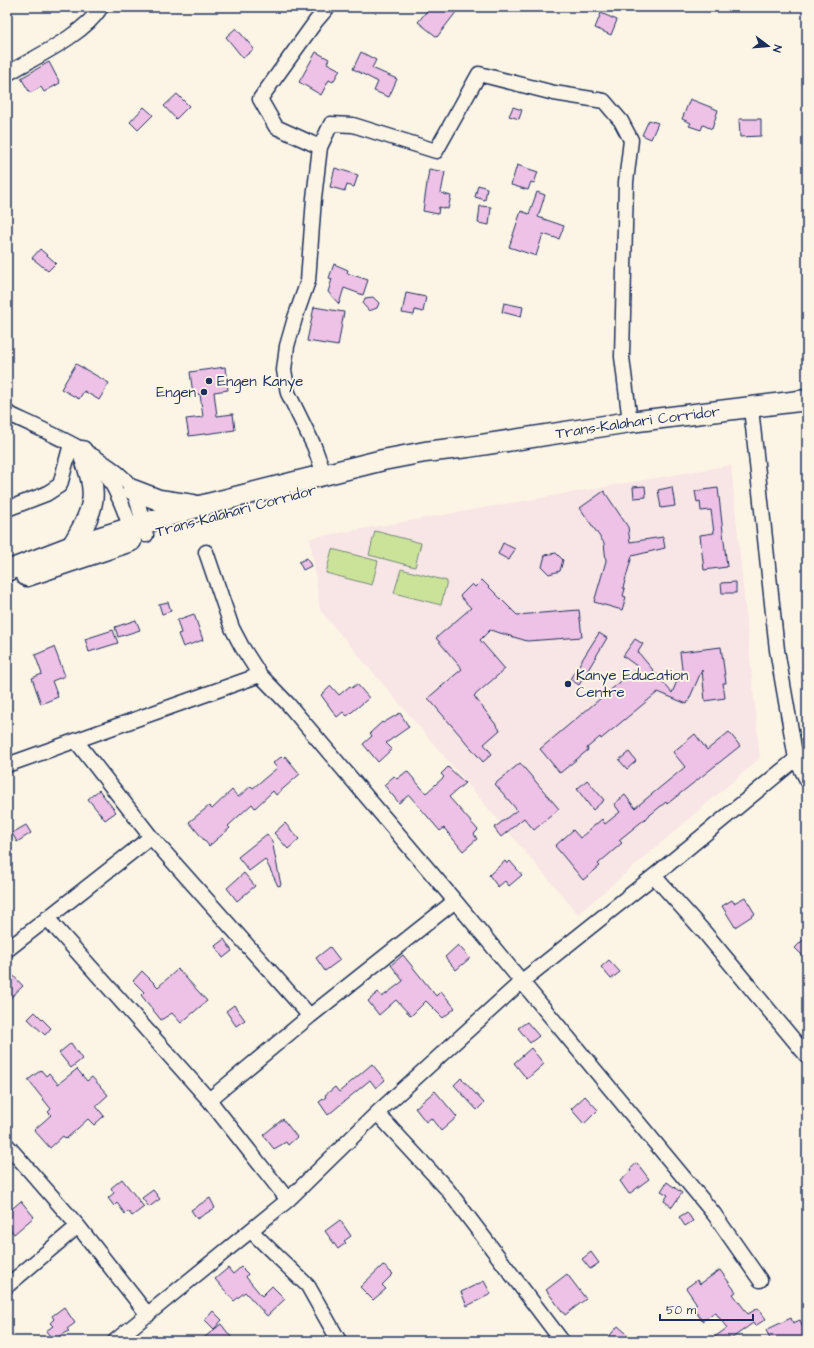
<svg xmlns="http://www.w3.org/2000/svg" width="814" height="1348" font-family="'Architects Daughter',sans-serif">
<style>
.built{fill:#f8e5e5}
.green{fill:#cbe399;stroke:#73897c}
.building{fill:#eec1e6;stroke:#1b2f5e}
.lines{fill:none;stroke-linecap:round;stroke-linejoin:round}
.minor-casing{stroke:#1b2f5e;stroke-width:17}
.highway-casing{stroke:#1b2f5e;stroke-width:23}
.minor{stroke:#fcf5e5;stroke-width:14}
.highway{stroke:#fcf5e5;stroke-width:20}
.poi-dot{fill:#1b2f5e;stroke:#fcf5e5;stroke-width:1.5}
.labels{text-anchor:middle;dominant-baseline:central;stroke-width:4;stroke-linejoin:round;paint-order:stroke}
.poi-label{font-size:15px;fill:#1b2f5e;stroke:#fcf5e5;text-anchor:start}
.street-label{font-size:15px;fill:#1b2f5e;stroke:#fcf5e5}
</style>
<rect width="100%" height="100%" fill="#fcf5e5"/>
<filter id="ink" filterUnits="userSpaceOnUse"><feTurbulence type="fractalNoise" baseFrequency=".025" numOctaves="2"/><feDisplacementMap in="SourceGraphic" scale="8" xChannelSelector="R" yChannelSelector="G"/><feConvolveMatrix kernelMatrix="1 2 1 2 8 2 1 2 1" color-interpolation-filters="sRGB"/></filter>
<g filter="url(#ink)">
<!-- built -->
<path class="built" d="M731,465L760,758L578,914L320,610L310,538Z"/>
<!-- green -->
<path class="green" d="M375,531L421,543L415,567L369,555Z
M332,549L378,561L372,585L326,573Z
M401,569L447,581L441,605L394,593Z"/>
<!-- building -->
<path class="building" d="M430,7H460L437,37L418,22Z
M601,13L617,20L611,35L595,28Z
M236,28L254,49L243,58L226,37Z
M316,52L329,59L327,63L340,70L333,82L329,80L321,95L299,82Z
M361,52L376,60L372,68L397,79L389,97L374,91L378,82L353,69Z
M49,62L60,83L44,92L41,87L30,93L21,78Z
M177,94L189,106L176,119L164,106Z
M690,99L718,110L712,129L703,125L701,130L689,126L691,123L682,119Z
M144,107L153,115L138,130L130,122Z
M513,107L522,110L519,119L509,116Z
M739,119H761V136L740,137Z
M649,120L658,123L651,139L642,135Z
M517,165L538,172L534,183L531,182L528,190L511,185Z
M335,168L358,175L354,187L347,185L345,191L330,187Z
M429,169L445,172L441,193L451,196L448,209L439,207L438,214L423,211Z
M478,185L487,188L485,200L475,197Z
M537,192L545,195L538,217L564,226L559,239L543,234L536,256L509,247L521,211L529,214Z
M480,206L491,207L489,225L478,223Z
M40,249L56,263L48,271L32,258Z
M334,264L348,270L347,273L368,280L363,295L344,288L339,304L328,292L332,279L329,278Z
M406,293L426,297L423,312L415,310L414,315L402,313Z
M373,297L379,303L377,308L369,311L363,304L365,298Z
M504,303L523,307L521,317L502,312Z
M314,307L344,312L338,346L307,341Z
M76,364L109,383L99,400L84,391L79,399L61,389Z
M225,367L228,390L214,392L217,416L233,414L235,430L189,436L186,419L203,417L200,394H193L190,372Z
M645,486L646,497L634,498L633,487Z
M672,487L675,506L661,508L658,490Z
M718,488L727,567L704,570L700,535L714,533L711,510L701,511L700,501L697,502L695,491Z
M604,491L628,527L630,542L663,537L665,548L632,556L623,588L625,589L623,596L626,597L622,610L594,602L606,561L604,543L580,508Z
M503,543L515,549L509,560L498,554Z
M556,553L563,560L560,571L549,574L542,567L545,555Z
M307,558L311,566L303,570L299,562Z
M482,580L517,615L579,610L582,637L527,641L490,630L480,640L505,669L474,696L500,730L484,744L492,754L483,762L428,698L462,669L436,638L471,608L460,596L472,584L475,587Z
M736,582V593H722L721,583Z
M168,602L171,611L162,614L159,604Z
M194,614L203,640L183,647L178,634L181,633L177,620Z
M136,620L140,630L118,637L115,627Z
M113,630L118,643L89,652L85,639Z
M599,633L607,638L579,685L570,679Z
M635,639L643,644L638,652L672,693L682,669L680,652L721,647L726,683H723L725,698L705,701L702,670L687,704L658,692L601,739L600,737L587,748L588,750L560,773L540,749L638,667L623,656Z
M54,647L65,676L52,681L58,697L41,704L32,678L42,674L35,655Z
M357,684L369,698L347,716L343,712L337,717L321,695L331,686L339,695L350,686L352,688Z
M400,713L409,727L386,743L392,749L378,762L363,744L372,736L370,733L382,722L383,723Z
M729,732L740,746L667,804L666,802L619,840L622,843L598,864L600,866L583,880L555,846L573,830L580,838L602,819L605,824L620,812L614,804L625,795L635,808L685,767L673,752L695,734L707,750Z
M629,752L636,761L627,769L619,760Z
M285,756L300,774L276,795L273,791L255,808L252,804L228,826L230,828L209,846L189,822L209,806L212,809L232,790L238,797L251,786L253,788L277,768L273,763L281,757L283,759Z
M520,763L559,809L534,830L524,818L501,837L494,828L517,810L495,784Z
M448,767L465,783L449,797L478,830L474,834L477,839L463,851L444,828L440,831L409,795L399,803L384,785L394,776L397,779L407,771L426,793L444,777L441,774Z
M587,780L604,800L593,810L577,789Z
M99,790L116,812L105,820L88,799Z
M285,823L299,839L288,849L274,833Z
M26,825L31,833L17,842L12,833Z
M267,834L272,841L281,885L278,886L265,859L249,871L238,857Z
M505,861L507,864L510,861L522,875L509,886L505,881L498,887L489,875Z
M244,873L255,886L237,901L227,888Z
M745,897L755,914L735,927L722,906L732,900L734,903Z
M807,936V960L795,948Z
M224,939L232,951L223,958L215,946Z
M458,945L470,958L456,970L445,957Z
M330,947L340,960L325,971L316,958Z
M403,955L436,996L441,991L455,1008L443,1018L426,1001L411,1016L396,1000L379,1015L368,1001L378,992L382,997L403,981L391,965Z
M609,960L620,972L611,979L601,967Z
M7,969L23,986L7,1001Z
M178,969L207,1001L181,1023L172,1013L161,1020L141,995L144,992L133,981L142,971L158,987Z
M234,1005L245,1020L236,1026L226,1011Z
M35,1012L51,1028L45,1035L28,1019Z
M527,1022L539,1036L530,1043L518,1028Z
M71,1043L82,1059L71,1068L59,1053Z
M531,1048L544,1064L527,1079L514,1063Z
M372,1064L385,1080L376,1088L370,1080L328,1115L319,1102L326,1097L325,1095L335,1087L339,1092Z
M77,1069L87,1081L92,1077L108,1095L96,1106L104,1116L94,1125L88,1119L66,1139L63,1136L50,1148L34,1130L51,1115L48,1112L51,1109L28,1080L41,1070L46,1076L49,1073L58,1084Z
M461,1078L484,1103L477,1110L454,1085Z
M435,1091L457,1117L441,1131L431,1118L426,1122L415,1108Z
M585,1096L598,1110L584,1124L571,1109Z
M283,1119L297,1137L288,1145L286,1142L274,1149L263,1135Z
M637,1163L649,1179L629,1194L620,1181L631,1171L630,1169Z
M122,1179L144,1207L132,1216L128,1211L125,1214L117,1203L114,1206L108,1198L114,1193L111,1188Z
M667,1182L682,1193L672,1207L664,1201L668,1195L661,1191Z
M153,1190L160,1199L149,1207L142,1198Z
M210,1198L215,1208L197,1219L191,1210Z
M21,1201L34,1217L14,1234L7,1225V1213Z
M687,1212L693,1221L685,1226L679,1217Z
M340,1220L351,1236L344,1241L346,1243L338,1249L325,1231Z
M591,1252L599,1263L590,1269L582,1259Z
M383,1265L393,1274L382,1285L386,1289L373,1300L360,1287Z
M241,1267L248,1274L246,1277L262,1296L272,1286L285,1299L267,1316L245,1292L234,1301L215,1279L228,1268L233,1274Z
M720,1270L736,1292L733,1294L748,1314L758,1308L766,1319L755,1326L753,1323L728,1341H709L727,1328L715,1312L702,1321L693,1307L697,1304L686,1288L697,1280L700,1284Z
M567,1274L586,1299L565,1315L546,1290Z
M484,1281L491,1294L467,1306L461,1292Z
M64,1307L75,1323L67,1329L69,1331L53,1340L46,1331L53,1326L50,1323L54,1319L52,1316Z
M213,1311L222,1320L214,1329L205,1320Z
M791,1318L793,1323L800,1320L807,1337L799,1341H771L766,1330Z
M221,1324L234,1341H200Z
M618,1326L635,1341H605Z"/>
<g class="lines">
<defs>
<path id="minor" d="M7,74C35,57 84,35 101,7
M320,147L331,124L353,125L436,151L479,74L554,93L604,101L621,121L631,140L626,182L622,357L630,422
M751,408L777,650L796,759L807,780
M7,413C38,428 115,460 132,489C139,500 142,522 146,535
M100,466C116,486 125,511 133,535
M324,474L314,446L288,393L284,370L287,346L295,318L308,281L314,198L320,147L276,127L260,99L316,21L328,7
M7,509L46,494L60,485L71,444
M206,552L232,628L242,647L260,675L288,704L455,901L714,1214L760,1280
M76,741L151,837L310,1016
M7,765L260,675
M654,876L705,933L807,1056
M47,918L209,1100L288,1200
M7,950L151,837
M209,1100L310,1016L455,901
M377,1113L447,1189L562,1341
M7,1145L78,1226L148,1315
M251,1231L308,1286L339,1341
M7,1286L78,1226
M115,1341L288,1200L377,1113L521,982L654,876L796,759L807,753"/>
<g id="highway">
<path d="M133,490L159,500L193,505"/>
<path d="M72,546C96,506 99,495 82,451"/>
<path id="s1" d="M7,571L72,546L200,506L383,460L425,452L468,447L630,422L807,400"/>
<path d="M27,576L131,541"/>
</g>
</defs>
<!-- minor casing -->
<use href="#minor" class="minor-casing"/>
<!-- highway casing -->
<use href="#highway" class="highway-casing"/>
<!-- minor -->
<use href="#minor" class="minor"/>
<!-- highway -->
<use href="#highway" class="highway"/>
</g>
</g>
<!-- markers -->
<g class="poi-dot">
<circle cx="209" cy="381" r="4"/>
<circle cx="204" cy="392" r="4"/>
<circle cx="568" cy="684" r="4"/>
</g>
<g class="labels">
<!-- poi labels -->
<g class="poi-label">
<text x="217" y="381">Engen Kanye</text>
<text x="196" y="392" text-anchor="end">Engen</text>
<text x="576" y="675">Kanye Education<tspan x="576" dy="17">Centre</tspan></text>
</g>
<!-- street labels -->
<g class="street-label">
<text stroke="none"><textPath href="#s1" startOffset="650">Trans-Kalahari Corridor</textPath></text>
<text transform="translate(236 511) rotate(-15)">Trans-Kalahari Corridor</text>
</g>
</g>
<!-- margin -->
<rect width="814" height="1348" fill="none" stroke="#fcf5e5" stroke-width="24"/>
<rect x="12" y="12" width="790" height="1324" fill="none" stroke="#1b2f5e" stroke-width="1.5" filter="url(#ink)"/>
<!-- north arrow -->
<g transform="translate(768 46) rotate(106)" stroke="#fcf5e5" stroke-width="3" paint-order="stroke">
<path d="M0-3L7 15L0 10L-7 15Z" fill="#1b2f5e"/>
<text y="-6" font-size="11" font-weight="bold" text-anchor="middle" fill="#1b2f5e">N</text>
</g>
<!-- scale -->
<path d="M660 1314v6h93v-6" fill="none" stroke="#1b2f5e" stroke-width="2"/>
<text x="666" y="1314" font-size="12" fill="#1b2f5e" stroke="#fcf5e5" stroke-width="3" paint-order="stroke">50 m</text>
</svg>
